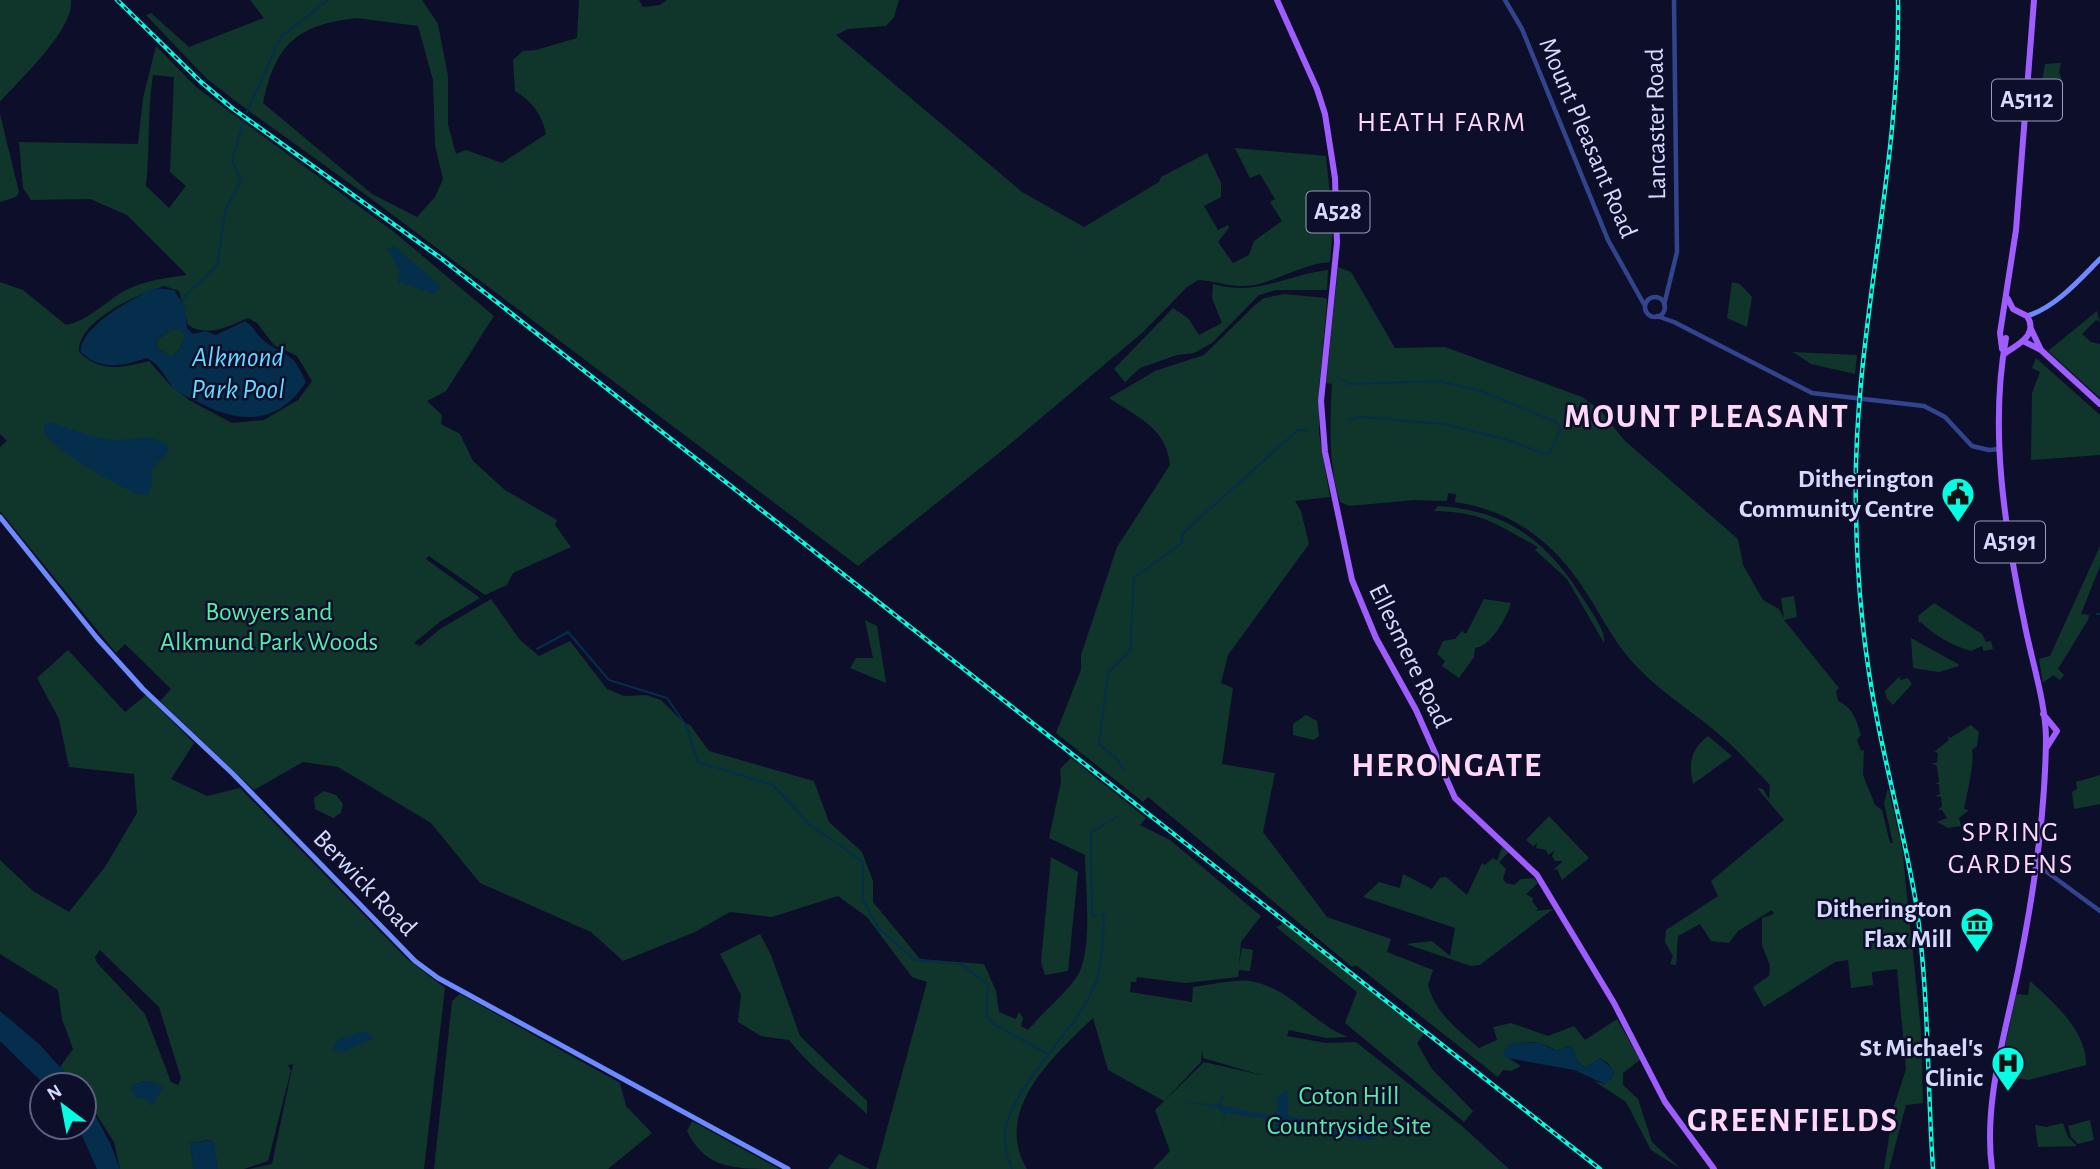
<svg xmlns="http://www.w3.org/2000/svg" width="2100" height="1169" font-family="'Alegreya Sans',sans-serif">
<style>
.green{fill:#10352b;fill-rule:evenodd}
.water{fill:#052e4c;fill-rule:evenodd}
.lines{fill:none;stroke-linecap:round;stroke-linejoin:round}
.stream{stroke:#052e4c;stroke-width:2}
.tertiary{stroke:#33448e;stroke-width:4.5}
.secondary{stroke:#6d8aff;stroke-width:5}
.primary{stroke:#9f5dff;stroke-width:6}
.rail-casing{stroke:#02ffe1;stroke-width:4.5}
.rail{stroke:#0d0f2a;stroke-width:2;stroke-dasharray:5;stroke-linecap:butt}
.labels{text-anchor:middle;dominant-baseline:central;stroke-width:5;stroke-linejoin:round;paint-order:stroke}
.shield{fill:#0d0f2a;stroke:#9a9dbf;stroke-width:2}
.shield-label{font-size:24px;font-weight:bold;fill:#d6daff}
.street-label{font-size:26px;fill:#d6daff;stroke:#0d0f2a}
.poi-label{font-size:26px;font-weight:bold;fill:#d6daff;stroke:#0d0f2a;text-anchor:end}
.park-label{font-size:26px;fill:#55eda5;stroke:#0d0f2a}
.neighbourhood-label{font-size:28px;letter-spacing:2px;fill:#ffd8f9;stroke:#0d0f2a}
.water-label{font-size:28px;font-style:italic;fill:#64d9ff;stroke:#0d0f2a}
.district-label{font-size:33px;font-weight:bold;letter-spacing:2px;fill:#ffd8f9;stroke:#0d0f2a}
</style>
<rect width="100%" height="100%" fill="#0d0f2a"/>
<!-- green -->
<path class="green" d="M0,0H71C74,30 20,79 0,102Z
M250,0H422L438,24L448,76V125L456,154L466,150L502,163L546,134C543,116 531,100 515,91L513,60L523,51L536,50L577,38L579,0H639L643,7L660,5L667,0H899L894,17L886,26L848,29L836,35L1022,192L1084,227L1159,182L1161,177L1207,153L1221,183V197L1204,206L1218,230L1228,225L1229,228L1218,242L1233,263L1249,255L1254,241L1282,221L1270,202L1275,199L1260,174L1250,178L1235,148L1326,156L1333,226L1330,262C1303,264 1281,279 1254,285C1236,289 1217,281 1198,280L1186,288L1142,333L1004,449L858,566L377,203L238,103L206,78L146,15L151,13L189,47L264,18ZM357,18L418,26L433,80L435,145L443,179L435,197L417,217L372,194L263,103C276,43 297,25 357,18Z
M156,46L196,87L394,232L494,316L446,391L427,401L442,415L441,424L460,434L473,461L505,490L557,520L555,525L571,547L513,573L507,585L485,595L429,556L426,559L480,598L441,621L414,643L420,646L440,629L491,599L520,640L539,656L570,641L607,689L624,696L646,695L661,700L683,722L690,725L709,751L814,781L829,822L862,852L873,881V902L920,959L984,964L996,991L999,1012L1016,1019L1019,1012L1023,1018L1021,1026L1028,1030C1043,1012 1062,997 1076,978C1094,954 1085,885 1085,855L1049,838L1061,782L1060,769L1071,758L1146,818L1140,825L1170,840L1261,916L1241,942L1239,965L1242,948L1253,950L1250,971L1239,970L1238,977L1185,983L1137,977L1136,982H1131L1130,992L1192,1002L1193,987C1213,985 1240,977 1259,983C1292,992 1316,1025 1348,1037L1326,1038L1289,1030L1287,1036L1326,1043L1356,1042L1462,1126L1509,1169H1153L1170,1151L1155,1110L1204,1062L1261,1075L1203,1058L1202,1049L1201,1062L1164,1101L1108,1070L1093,1018C1053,1056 992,1111 1027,1169H876L927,982L912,977L867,917L838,896L772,917L730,912L695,932L623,961L591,932L480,883L431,823L338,767L303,762L254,790L160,701L171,689L125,644L116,653L0,511V447L7,441L0,434V282L23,290L66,325C91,320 106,300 128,289C147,280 166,278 187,275L127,215L90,199L31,200L23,188L19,142L138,144L143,98ZM153,75L174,77L170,172L186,186L169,208L146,186C150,148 147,114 153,75ZM164,286L179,291L188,325C208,338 229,326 248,318L257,323L274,345L297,356L312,381L298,400L264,420L232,423L189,400L170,385L149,361C121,368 101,373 79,352C78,320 138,294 164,286Z
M2058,63H2061L2059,72L2064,85L2057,84V79L2056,84H2044L2048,83L2042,81L2045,64Z
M0,114L19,192L16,197L0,202Z
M1338,267L1351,272L1395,348L1445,347L1582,397L1601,411L1624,440L1738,539L1743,565L1763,600L1779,609L1784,618L1781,598L1794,596L1797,617L1784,620L1839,688L1836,691L1838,701C1853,708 1856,719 1861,735L1857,740L1861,751L1864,750L1863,775L1875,805L1882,810L1890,843H1893L1884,803L1888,788L1902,848L1921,1030L1923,1103L1906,1105L1889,1169H1884L1894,1106L1906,1069L1897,969L1872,972L1873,985L1851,988L1848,960L1835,962L1764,1007L1753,987L1769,976L1770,966L1762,945V918L1774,914L1772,910L1738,931L1729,943L1711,941L1700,924L1678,936L1676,965L1670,964L1673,956L1665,942L1666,930L1718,896L1711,881L1784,820L1757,788L1763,789L1769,799L1770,785C1756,771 1743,756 1729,743C1700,716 1665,696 1638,668C1617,647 1605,622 1589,597C1558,546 1516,511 1455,502L1456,494L1448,493L1447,501L1415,500L1349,506L1340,502C1328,464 1330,423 1332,384L1326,383Z
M1328,270L1327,290H1276L1259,295L1212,343L1194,353L1177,355L1140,368L1125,382L1114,369L1173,308L1188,318L1199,335L1222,323L1212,298L1213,284C1255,297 1286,275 1328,270Z
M1732,282L1740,284L1752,297L1747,327L1727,318Z
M1284,294L1326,298L1327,303L1319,388V433L1330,497L1295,501L1301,511L1309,544L1228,655L1221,683L1233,688L1222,764L1275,773L1263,832L1327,917L1391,939L1387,952L1433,970L1428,985C1435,1013 1458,1030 1479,1048L1497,1040L1493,1027L1511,1023L1548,1036L1574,1026L1585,1040L1617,1019L1640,1060L1623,1073V1085L1638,1099L1652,1142L1681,1169L1651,1150L1626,1102L1594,1081L1605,1084L1614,1074L1608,1063L1600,1058L1586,1068L1578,1062L1573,1049L1568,1046L1556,1051C1542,1040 1523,1040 1507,1046L1508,1058L1521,1066L1511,1071L1503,1070L1498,1077L1356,965L1352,967L1148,797L1143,802L1056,733L1081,670V655L1117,547L1170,465C1166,427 1138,418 1109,398L1155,371L1204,355L1254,306L1264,298Z
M2097,311L2100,322L2096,320L2082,334L2091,342L2100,344V398L2048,351Z
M172,329L181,330L185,336L180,349L171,357L156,347L157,340Z
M1793,352L1857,355L1855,374L1811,364Z
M2036,358L2100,415V455L2031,460L2032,393L2040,372L2032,368Z
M1438,506C1512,511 1550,544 1588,606C1594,616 1606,632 1604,643L1567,579L1535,550L1538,547C1495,524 1484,512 1434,511Z
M2100,546V566L2081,614L2089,615L2088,620L2058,669L2064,675L2060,680L2053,675L2043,683L2039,659L2050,656Z
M1484,599L1511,603C1506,619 1491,646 1475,648L1474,657L1459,678L1442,666L1445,661L1437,654L1443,641L1455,639L1462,631L1466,634Z
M1934,603L1982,634L1986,642L1991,641L1993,649L1984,651L1982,646L1971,651C1953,646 1933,635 1921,622L1919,623L1918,616Z
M865,620L877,626L886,683L850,668L856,658H873Z
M1911,638L1958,664L1959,666L1939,672L1913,668Z
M68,650L125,712L146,695L194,743L171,779L207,796L240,788L406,958L445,988L424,1169H249L272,1164L293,1064L288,1065L291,1070L268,1161L244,1169H218L213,1141L210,1140L190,1143L194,1169H120L114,1142L84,1095V1085H76L60,1067L73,1049L62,1019L58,990L0,954V860L33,891L69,912L105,867L137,813L134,774L69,767L59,719L37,678ZM100,950L159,1007L181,1078L178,1085L171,1082L145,1014L97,963L95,957ZM145,1081L159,1084L154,1103L145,1099L133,1085Z
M1900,676V680L1908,678L1912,684L1893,705L1887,699L1885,691Z
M1306,715L1317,721L1319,736L1314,740L1293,735V724Z
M1971,725L1979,732L1977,746L1972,750C1975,763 1966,798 1964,809L1969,810L1959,818L1961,826L1948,828L1937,822L1947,818L1942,810H1938L1942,806L1941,797L1935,796L1940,794L1939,784H1935L1939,782L1937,766L1931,763H1937L1938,753L1934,752L1949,740L1947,736L1950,738Z
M1708,736L1732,756L1693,784C1688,762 1691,750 1708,736Z
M2100,775V804L2074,809L2072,792L2077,789L2076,782Z
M324,791L336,795L343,804L341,813L333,818L315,809L314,798Z
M1549,816L1589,858L1562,880L1557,869L1553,870L1563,861H1555L1552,856L1555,850L1548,855L1546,850L1536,848L1537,843L1533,846L1526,840Z
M1502,847L1509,852L1499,862L1506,869L1503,879L1506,883L1514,885L1521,879L1534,878L1538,883L1526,894L1534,899L1532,901L1538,909L1536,911L1553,909L1480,965L1471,966L1406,944L1432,941L1450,956L1455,928L1363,897L1379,882L1400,888L1403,874L1432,889L1440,878L1446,877L1467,895L1482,863L1485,865L1493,858L1497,861Z
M1051,857L1078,872L1068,971L1045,975L1041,962Z
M1284,923L1424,1034L1417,1043L1432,1069L1473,1111L1464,1122L1345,1023L1357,992L1276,927Z
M760,934L771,955L800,1036L867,1101V1114C841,1090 811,1068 789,1040L761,1036L738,1022L741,995L720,954Z
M2030,981C2053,1002 2087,1031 2086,1065L2028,1080L1999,1075L2016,994L2028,995Z
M460,994L620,1083L626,1106L652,1133L608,1169H434L452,1001Z
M2090,1120L2094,1140L2078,1144L2071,1137L2068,1126Z
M692,1121L779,1169C733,1169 706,1169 687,1131Z
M2063,1123L2068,1137L2077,1146L2038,1147L2035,1125L2047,1127Z
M839,1154L870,1169H828Z"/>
<!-- water -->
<path class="water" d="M394,246L441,286L434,294L398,282L400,272L387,249Z
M154,288L174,290L185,307L187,328L193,334L205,331L216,335L245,321C253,326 256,334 264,341C288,359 291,349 306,382C280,422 244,425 204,405C193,399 179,395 171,385C163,374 160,365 147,358C123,366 100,371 81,352C79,327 134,298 154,288ZM172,329L181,330L185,336L180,349L171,357L156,347L157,340Z
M50,422C72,429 96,440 120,440C137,440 151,432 167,445L168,452L152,469V483L148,494L139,495C104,478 73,462 45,435L44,425Z
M0,1011L40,1045L76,1085H45L0,1041Z
M366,1031L373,1039L338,1053L333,1048L340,1038Z
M1520,1042L1541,1043L1556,1051L1568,1046L1573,1049L1578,1062L1586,1068L1600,1058L1614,1070L1612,1079L1605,1084L1574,1070L1502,1057L1507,1046Z
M145,1081L159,1084L163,1088L151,1106L145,1099L134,1096L131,1089L133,1085Z
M1284,1091L1288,1092V1116C1303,1120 1317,1117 1330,1124L1336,1121L1337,1126L1365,1132L1376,1139L1362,1140L1281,1122L1276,1136L1275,1120L1228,1113L1225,1114L1222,1133L1224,1115L1218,1108L1179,1101L1217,1105L1224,1093L1221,1106L1272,1116L1279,1109L1276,1100Z
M84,1095L110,1143L120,1169H97L78,1127H84Z
M213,1140L218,1169H194L190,1143Z"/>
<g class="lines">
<!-- stream -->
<path class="stream" d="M247,112L281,37L328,0
M181,300L217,265L226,209L241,181L232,160L245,117
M1338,378L1350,384L1438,381L1481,391L1556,422L1561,428L1550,453L1545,454L1505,439L1445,424L1360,417L1347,420
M2097,614H2100
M537,649L568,632L609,680L667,698L687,727L698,762L773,785L809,824L863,862V900L879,929L915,960L961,964L988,985L986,1016L995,1025L1048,1054
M1124,770L1117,759L1099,744L1108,673L1130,651L1134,578L1182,543L1183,533L1298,430H1307
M1012,1169C1007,1157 1004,1146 1005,1132C1009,1090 1078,1028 1095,985C1103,963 1103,937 1104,915L1092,916L1091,833L1118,816"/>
<!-- tertiary -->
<path class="tertiary" d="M1505,0L1522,29L1608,240L1645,306
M1645 307a10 10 0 1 1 20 0a10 10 0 1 1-20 0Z
M1664,305L1677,252L1674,0
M1657,316L1674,322L1812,393L1924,406L1945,417L1972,446L1989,450L2000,449
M2036,864L2100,911"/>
<!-- secondary -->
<path class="secondary" d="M2027,316C2056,307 2079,280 2100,259
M0,517L97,638L143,689L233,774L415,961L438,978L788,1169"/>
<!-- primary -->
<path class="primary" d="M1277,0L1317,89L1325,114L1335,178L1337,243L1321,401L1325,452L1352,580L1376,638L1416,710L1455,798L1537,875L1614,1003L1665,1102L1714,1169
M2031,329L2041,350
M2023,341L2041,350L2100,404
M2002,349L2000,333L2016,230L2034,0
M2004,354C2018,344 2039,335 2027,316L2013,309L2008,299
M2043,714L2057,731L2047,747
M1992,1169C1983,1101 2006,1032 2019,966C2034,892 2045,815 2046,740C2046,702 2031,659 2024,621C2005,530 1989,430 2006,338"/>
<defs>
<path id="rail" d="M117,0L201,82L232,108L442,259L1600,1169
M1898,0C1901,172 1851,340 1856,512C1857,584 1864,654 1878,724C1890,784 1906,843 1916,903C1929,992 1927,1080 1933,1169"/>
</defs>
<!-- rail casing -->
<use href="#rail" class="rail-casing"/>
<!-- rail -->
<use href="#rail" class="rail"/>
</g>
<!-- icons -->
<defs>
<symbol id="civic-pin" viewBox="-11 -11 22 30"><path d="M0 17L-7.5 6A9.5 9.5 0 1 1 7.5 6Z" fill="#02ffe1" stroke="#0d0f2a"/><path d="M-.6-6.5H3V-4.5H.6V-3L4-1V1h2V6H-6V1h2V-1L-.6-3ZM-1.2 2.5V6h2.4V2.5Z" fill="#111"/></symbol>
<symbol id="museum-pin" viewBox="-11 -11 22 30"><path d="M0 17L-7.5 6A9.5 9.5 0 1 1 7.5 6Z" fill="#02ffe1" stroke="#0d0f2a"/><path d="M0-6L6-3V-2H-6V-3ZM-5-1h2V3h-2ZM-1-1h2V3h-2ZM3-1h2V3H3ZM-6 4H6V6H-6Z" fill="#111"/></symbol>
<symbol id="hospital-pin" viewBox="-11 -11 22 30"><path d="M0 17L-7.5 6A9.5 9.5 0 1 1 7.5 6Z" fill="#02ffe1" stroke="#0d0f2a"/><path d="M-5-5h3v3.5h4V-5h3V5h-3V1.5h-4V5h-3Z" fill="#111"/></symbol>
</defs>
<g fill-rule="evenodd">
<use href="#civic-pin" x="1939" y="475" width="38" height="52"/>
<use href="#museum-pin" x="1958" y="905" width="38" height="52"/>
<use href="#hospital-pin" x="1989" y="1044" width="38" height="52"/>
</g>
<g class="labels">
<!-- shield labels -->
<g class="shield">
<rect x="1992" y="79.5" width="70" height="41" rx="5"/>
<rect x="1306.5" y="191.5" width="63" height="41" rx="5"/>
<rect x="1975" y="521.5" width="70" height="41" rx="5"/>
</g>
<g class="shield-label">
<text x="2027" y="100">A5112</text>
<text x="1338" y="212">A528</text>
<text x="2010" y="542">A5191</text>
</g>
<!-- street labels -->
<g class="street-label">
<text transform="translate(1656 124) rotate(-91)">Lancaster Road</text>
<text transform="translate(1588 138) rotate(67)">Mount Pleasant Road</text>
<text transform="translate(1410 656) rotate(64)">Ellesmere Road</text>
<text transform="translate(365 883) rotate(46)">Berwick Road</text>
</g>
<!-- poi labels -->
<g class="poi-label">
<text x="1934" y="479">Ditherington<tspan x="1934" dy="30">Community Centre</tspan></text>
<text x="1952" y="909">Ditherington<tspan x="1952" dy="30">Flax Mill</tspan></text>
<text x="1983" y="1048">St Michael's<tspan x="1983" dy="30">Clinic</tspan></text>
</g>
<!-- park labels -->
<g class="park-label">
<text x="269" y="612">Bowyers and<tspan x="269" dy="30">Alkmund Park Woods</tspan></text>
<text x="1349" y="1096">Coton Hill<tspan x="1349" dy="30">Countryside Site</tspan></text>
</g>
<!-- neighbourhood labels -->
<g class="neighbourhood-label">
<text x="1442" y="123">HEATH FARM</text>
<text x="2011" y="833">SPRING<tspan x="2011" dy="32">GARDENS</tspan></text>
</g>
<!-- water labels -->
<g class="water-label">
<text x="238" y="358">Alkmond<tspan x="238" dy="32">Park Pool</tspan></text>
</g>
<!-- district labels -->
<g class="district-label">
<text x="1707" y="417">MOUNT PLEASANT</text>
<text x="1447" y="766">HERONGATE</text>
<text x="1793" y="1121">GREENFIELDS</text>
</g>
</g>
<!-- north arrow -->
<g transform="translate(63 1106) rotate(328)"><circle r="33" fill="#0d0f2a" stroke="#5d607f" stroke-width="2"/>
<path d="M0-5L12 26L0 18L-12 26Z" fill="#02ffe1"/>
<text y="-10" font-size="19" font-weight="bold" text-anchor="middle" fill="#d6daff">N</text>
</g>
</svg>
